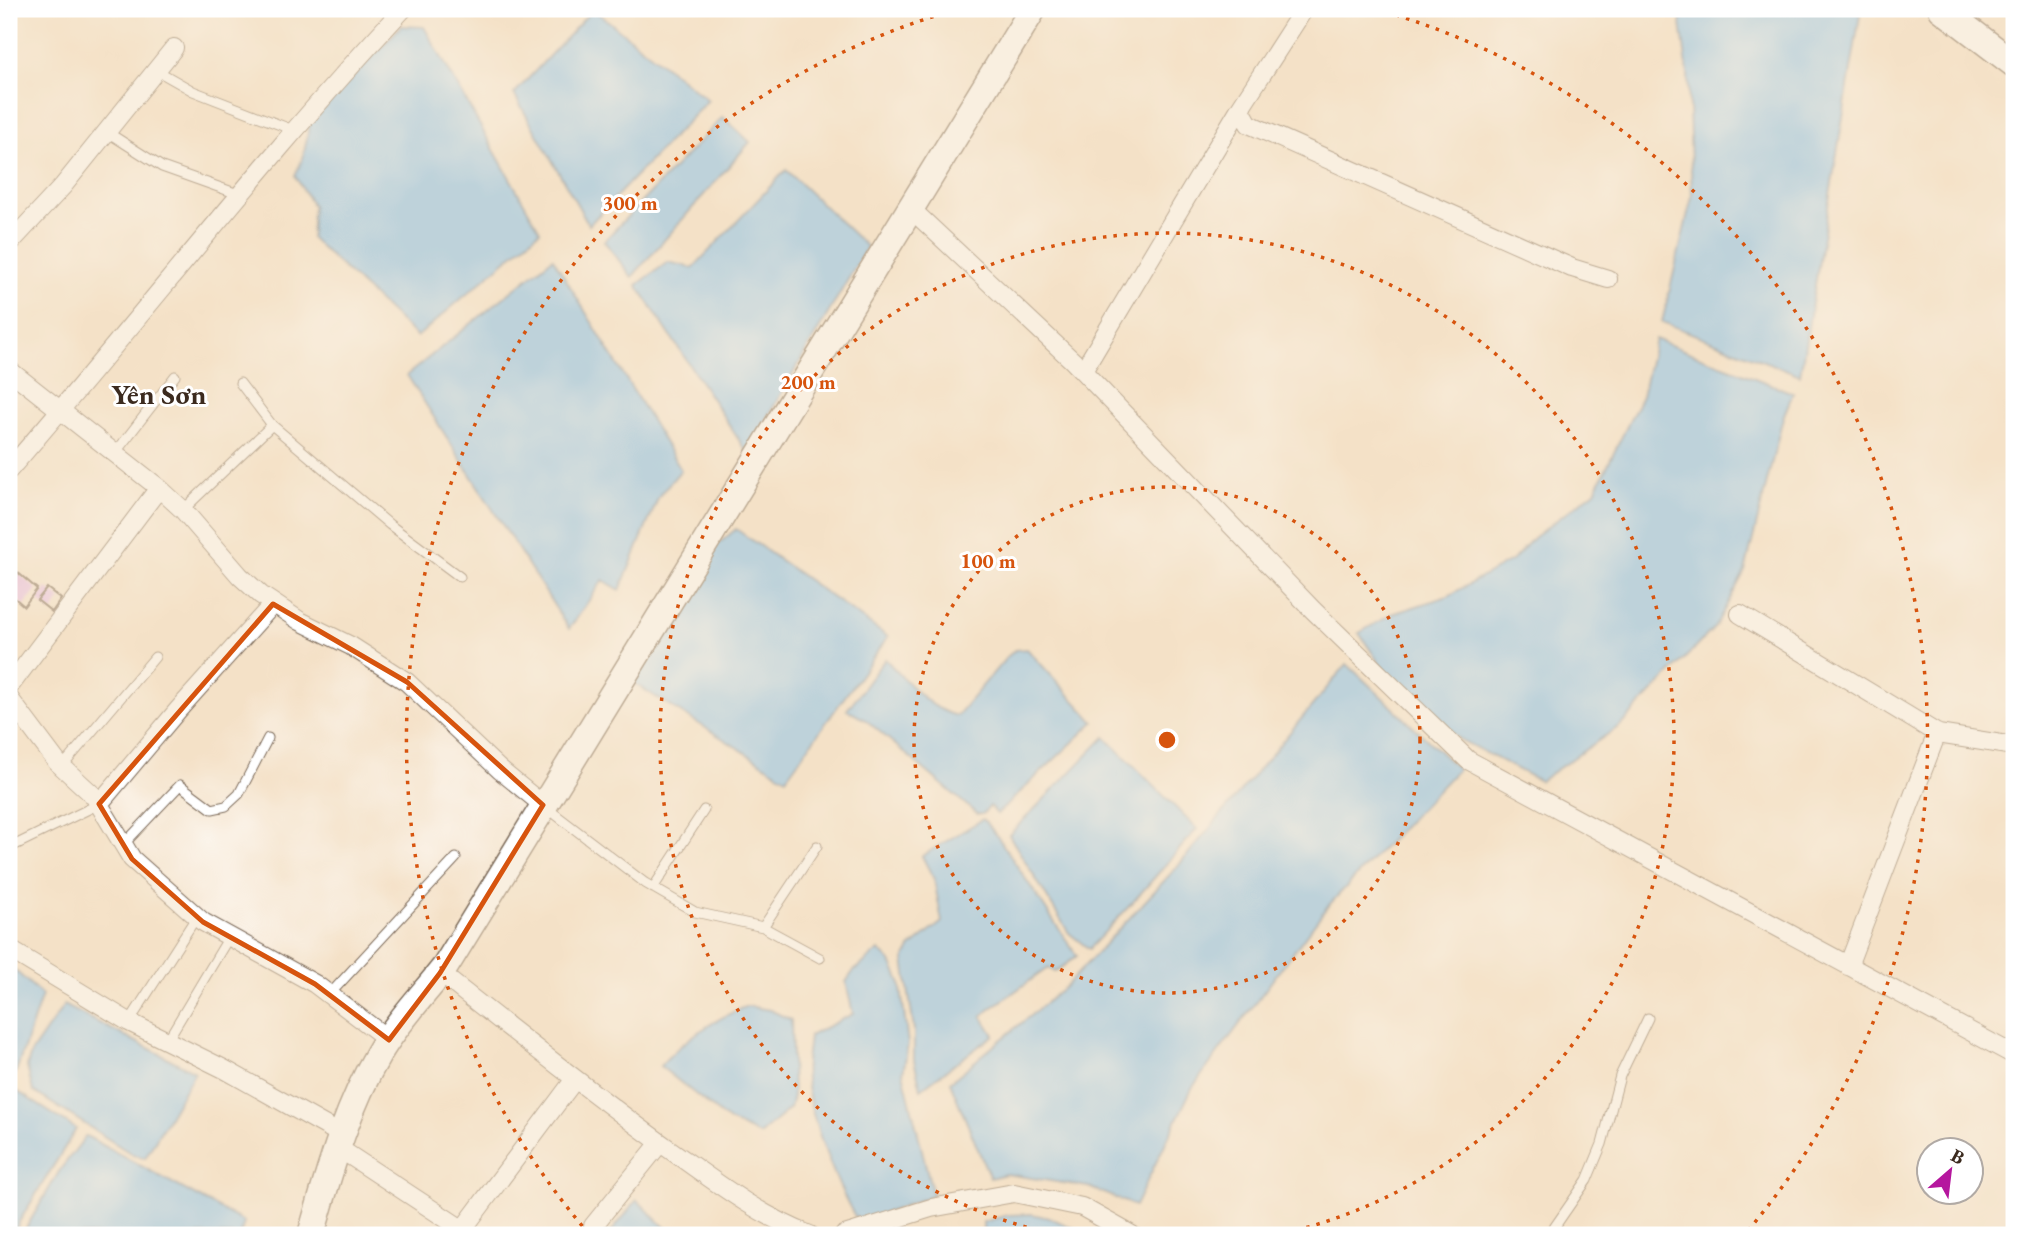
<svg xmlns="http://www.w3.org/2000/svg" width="2023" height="1244" font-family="'EB Garamond',serif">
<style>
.water{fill:#7bbff2;stroke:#5b7488;stroke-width:2}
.building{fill:#e0abea}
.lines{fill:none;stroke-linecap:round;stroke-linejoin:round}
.lane-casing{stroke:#7c6a59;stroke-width:11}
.street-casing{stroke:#7c6a59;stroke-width:20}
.secondary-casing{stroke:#7c6a59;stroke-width:29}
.lane{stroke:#fff;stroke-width:9}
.street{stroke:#fff;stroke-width:18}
.secondary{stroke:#fff;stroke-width:26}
.marked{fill:none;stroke:#d7540e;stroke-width:5;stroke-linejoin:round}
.ring{fill:none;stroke:#d7540e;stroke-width:3.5;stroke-dasharray:3.5 7}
.labels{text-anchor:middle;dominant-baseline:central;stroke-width:6;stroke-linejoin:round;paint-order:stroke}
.quarter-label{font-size:28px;font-weight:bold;fill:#3b2a1e;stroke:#fff}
.centre{fill:#d7540e;stroke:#fff;stroke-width:3.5}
.ring-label{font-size:21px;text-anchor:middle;font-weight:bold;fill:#d7540e;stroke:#fff;stroke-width:6;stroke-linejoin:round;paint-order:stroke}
</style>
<rect width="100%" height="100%" fill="#fff"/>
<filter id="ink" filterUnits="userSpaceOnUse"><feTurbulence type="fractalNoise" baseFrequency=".0143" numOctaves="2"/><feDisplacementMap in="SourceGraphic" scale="14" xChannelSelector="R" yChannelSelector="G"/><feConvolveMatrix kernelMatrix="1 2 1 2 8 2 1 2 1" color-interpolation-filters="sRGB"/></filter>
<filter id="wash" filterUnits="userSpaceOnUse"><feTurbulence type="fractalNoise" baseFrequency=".00686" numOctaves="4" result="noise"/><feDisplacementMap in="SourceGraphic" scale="28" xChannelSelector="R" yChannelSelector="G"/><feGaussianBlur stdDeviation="1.57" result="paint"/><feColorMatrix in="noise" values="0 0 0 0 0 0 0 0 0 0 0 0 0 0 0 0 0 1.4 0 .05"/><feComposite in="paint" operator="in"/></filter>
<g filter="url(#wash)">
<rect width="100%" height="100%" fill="#f4e1c7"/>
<!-- water -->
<path class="water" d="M593,9L708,100L589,225L514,94Z
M1679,9H1861L1800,375L1662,322L1692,197L1688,74Z
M401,26L424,27L540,231L417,337L311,238L313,206L295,176L303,158L310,123Z
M723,117L750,142L632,277L604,241Z
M786,170L867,247L747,452L637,285L668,262L693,268Z
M553,258L681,470L659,496L620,590L603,580L569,629L407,375Z
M1655,339L1793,393L1783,417L1745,571L1715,627L1621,725L1540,781L1459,739L1392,682L1359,633L1392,614L1448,596L1514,559L1533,538L1595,491L1642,396Z
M736,529L888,637L786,778L632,682L717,545Z
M1027,649L1094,722L997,814L990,806L983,814H977L866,720L847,710L885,659C906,680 927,709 957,716L1006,658L1015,650Z
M1347,664L1458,769L1327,907L1192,1088L1135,1206L1088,1187L1006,1174L990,1178L950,1082L1065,987L1179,865Z
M1105,737L1197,829L1133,902L1089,949L1069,933L1009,835Z
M983,819L995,833L1077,956L1055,972L1048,968L990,1009L982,1016L994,1035L921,1089L914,1060V1030L904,960L910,948L942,922L934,879L922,856Z
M879,950L891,962L900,981L908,1044L903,1073L933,1195L859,1223C838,1190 810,1118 806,1079C804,1066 808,1050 809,1036L853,1014L846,982L853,972Z
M9,965L42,995L16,1072L11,1079H9Z
M64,1005L195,1072L145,1158L132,1154L33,1091L27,1067L31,1053Z
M747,1006L770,1010L791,1020L793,1096L790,1108L759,1135L729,1121L660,1066C683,1040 715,1019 747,1006Z
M9,1086L76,1129L19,1222L14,1235H9Z
M86,1136L244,1222L240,1235H22L60,1170Z
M637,1200L673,1235H609Z
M1032,1214L1053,1219L1088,1235L983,1234V1222L1008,1215Z"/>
<g id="blocks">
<!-- building -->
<path class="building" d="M9,565L37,589L24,606L9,593Z
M47,588L61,599L52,612L37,600Z"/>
</g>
</g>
<g filter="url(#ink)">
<use href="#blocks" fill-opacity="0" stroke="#7c6a59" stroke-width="2"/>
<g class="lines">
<defs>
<path id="lane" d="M156,70L193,91L293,130
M107,132L162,167L238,194
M240,383L272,425L390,525L460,577
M116,452L175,376
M183,510L272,425
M62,767L155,657
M547,808L645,883L695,912L763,927L820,958
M123,845L180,785L212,809L226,806L239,794L268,738
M9,848L99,804
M653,888L704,810
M763,927L817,846
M329,995L456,858
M129,1022L197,916
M167,1041L229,937
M1549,1235L1587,1180L1602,1144L1620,1076L1648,1018"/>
<path id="street" d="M1304,9L1240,108L1249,124L1572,268L1608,279
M910,208L1073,361L1313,610L1468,760L2014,1055
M9,244L63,186L174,48
M9,370L159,488L183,510L240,576L261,595L300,621L351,646L407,682L500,770L543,805
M1083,371L1240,108
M9,470C142,317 265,157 403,9
M1740,614L1938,734L2014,746
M9,687L159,488
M9,698L57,762L94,796L132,859L203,922L315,984L389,1040
M99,804L178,710L273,604
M9,949L129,1022L224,1069L342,1135
M1848,966L1937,733
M440,973C516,1033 591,1093 669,1149C714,1181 758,1215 810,1235
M337,1147L471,1235
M593,1226L660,1143
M463,1229L575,1079
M844,1235L931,1208L1014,1193L1082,1207L1132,1235"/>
<path id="secondary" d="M1942,9L2014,64
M311,1235C329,1173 346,1109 379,1053C397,1022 423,995 445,967L1033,9"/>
</defs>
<!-- lane casing -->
<use href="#lane" class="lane-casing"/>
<!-- street casing -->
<use href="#street" class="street-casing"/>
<!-- secondary casing -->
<use href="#secondary" class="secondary-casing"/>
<!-- lane -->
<use href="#lane" class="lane"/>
<!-- street -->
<use href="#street" class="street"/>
<!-- secondary -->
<use href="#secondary" class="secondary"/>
</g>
</g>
<!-- marked area -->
<path d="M0 0H2023V1244H0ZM273,604L407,682L543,805L440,973L389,1040L315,984L203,922L132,859L99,804Z" fill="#f4e1c7" fill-opacity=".55" fill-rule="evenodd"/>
<path class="marked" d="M273,604L407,682L543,805L440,973L389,1040L315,984L203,922L132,859L99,804Z"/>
<!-- distance rings -->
<g class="ring">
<circle cx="1167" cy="740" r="253"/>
<path d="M1057 1235A507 507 0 1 1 1277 1235"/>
<path d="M589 1234A760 760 0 0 1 958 9M1376 9A760 760 0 0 1 1745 1234"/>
</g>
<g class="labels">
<!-- quarter labels -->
<g class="quarter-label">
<text x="159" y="394">Yên Sơn</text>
</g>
</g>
<circle cx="1167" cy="740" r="10" class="centre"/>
<g class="ring-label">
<text x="630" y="210">300 m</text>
<text x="808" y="389">200 m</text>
<text x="988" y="568">100 m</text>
</g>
<!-- margin -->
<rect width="2023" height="1244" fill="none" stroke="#fff" stroke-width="35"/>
<!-- north arrow -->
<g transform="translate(1950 1171) rotate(28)"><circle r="33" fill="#ffffff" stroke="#b1aaa5" stroke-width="2"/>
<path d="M0-5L12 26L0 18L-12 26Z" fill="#b5179e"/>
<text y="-10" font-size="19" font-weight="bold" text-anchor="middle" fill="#3b2a1e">B</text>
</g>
</svg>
